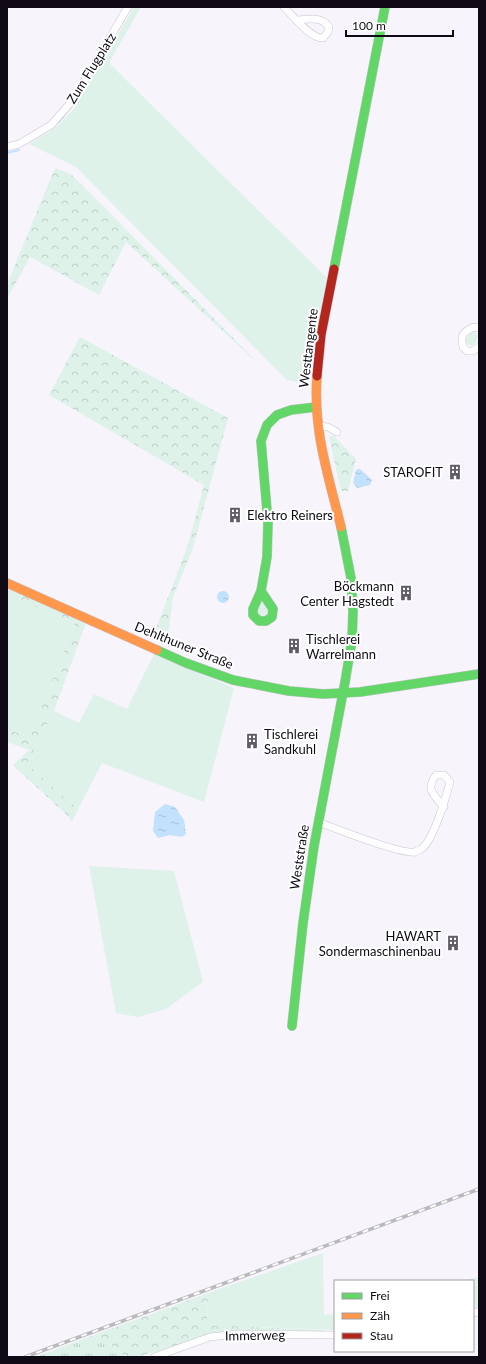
<svg xmlns="http://www.w3.org/2000/svg" width="486" height="1364" font-family="Lato,sans-serif">
<style>
.green{fill:#def2e9}
.forest{fill:url(#forest-crowns)}
.park{fill:url(#park-tufts)}
.water{fill:url(#water-ripples)}
.lines{fill:none;stroke-linecap:round;stroke-linejoin:round}
.stream{stroke:#c2e1fc;stroke-width:2}
.street-casing{stroke:#c9c5ce;stroke-width:8}
.fast-casing{stroke:#c9c5ce;stroke-width:10}
.slow-casing{stroke:#c9c5ce;stroke-width:10}
.jam-casing{stroke:#c9c5ce;stroke-width:10}
.street{stroke:#fefdff;stroke-width:7}
.fast{stroke:#63d668;stroke-width:9}
.slow{stroke:#ff974d;stroke-width:9}
.jam{stroke:#b3261e;stroke-width:9}
.rail-casing{stroke:#bab9bb;stroke-width:3.5}
.rail{stroke:#fff;stroke-width:2;stroke-dasharray:6;stroke-linecap:butt}
.labels{text-anchor:middle;dominant-baseline:central;stroke-width:4;stroke-linejoin:round;paint-order:stroke}
.street-label{font-size:13px;fill:#0f0a15;stroke:#fff}
.poi-label{font-size:13px;fill:#0f0a15;stroke:#fff;text-anchor:end}
</style>
<defs>
<pattern id="forest-crowns" width="20" height="18" patternUnits="userSpaceOnUse"><rect width="20" height="18" fill="#def2e9"/><path d="M2 6a3 3 0 1 1 6 0M12 15a3 3 0 1 1 6 0" fill="none" stroke="#bdcec7"/></pattern>
<pattern id="park-tufts" width="24" height="20" patternUnits="userSpaceOnUse"><rect width="24" height="20" fill="#def2e9"/><path d="M3 7l-1-3M5 7V3M7 7l1-3M15 17l-1-3M17 17v-4M19 17l1-3" fill="none" stroke="#bdcec7"/></pattern>
<pattern id="water-ripples" width="26" height="14" patternUnits="userSpaceOnUse"><rect width="26" height="14" fill="#c2e1fc"/><path d="M2 4q2-2 4 0t4 0M15 11q2-2 4 0t4 0" fill="none" stroke="#a6c0d7"/></pattern>
</defs>
<rect width="100%" height="100%" fill="#f7f4fc"/>
<!-- green -->
<path class="green" d="M134,7H141L109,63L327,278L307,379V384L287,380L76,167L29,144C49,132 60,126 75,107Z
M474,332L477,334C478,340 476,344 471,346L467,344L466,340L470,334Z
M7,594L75,623L30,736L7,730Z
M261,600L269,611L267,615L262,616L258,613V608Z
M154,654L234,688L204,802L102,763L78,809L27,764L54,711L79,723L94,694L127,709Z
M89,866L174,871L203,982L166,1009L138,1017L116,1013Z
M323,1253L324,1315L335,1314V1330L207,1325L208,1293Z
M479,1277V1307L473,1308V1281H462Z"/>
<!-- forest -->
<path class="forest" d="M55,168L71,174L262,367L126,242L99,295L30,257L7,299V284Z
M80,337L228,418L193,548L173,597L167,645L152,639L187,548L204,485L49,395Z
M333,435L356,459L348,491H341L329,437Z
M7,588L86,623L54,711L27,764L78,809L72,822L69,817L13,765L29,750L7,742V730L30,736L75,623L7,594Z
M208,1293L207,1325L324,1330V1332L238,1330L211,1334L138,1357H126L97,1334Z"/>
<!-- park -->
<path class="park" d="M97,1334L126,1357H35Z"/>
<!-- water -->
<path class="water" d="M358,469H360L372,480L370,485L357,488L353,483L356,470Z
M217 597a6 6 0 1 1 12 0a6 6 0 1 1-12 0Z
M165,804L175,807L184,820L186,834L182,837L170,835L158,838L153,831L155,812Z"/>
<g class="lines">
<!-- stream -->
<path class="stream" d="M59,122L70,108
M7,153L19,150"/>
<defs>
<path id="street" d="M284,7C293,16 311,39 323,38L328,32L329,27C322,16 308,19 297,20
M7,147L19,144L51,125L73,100L128,7
M479,328L474,327C463,332 460,335 463,347L467,351H473L479,347
M318,426L328,427L337,432
M318,822C334,828 401,855 415,852C417,851 419,850 421,849C433,842 446,797 450,782L444,775H436C425,790 434,795 444,807
M473,1313L479,1312
M154,1357L210,1337L238,1334L335,1335"/>
<path id="fast" d="M334,269L385,7
M261,591L273,609L272,617L266,621H259L253,615V609L261,591L267,557L268,522L261,441L267,425L277,415L291,410L316,407
M157,650L186,663L233,680L289,691L323,694L360,692L479,674
M292,1026L303,923L314,846L345,682L352,640L353,612L351,578L341,527"/>
<path id="slow" d="M317,376C313,431 328,474 341,527
M7,583L157,650"/>
<path id="jam" d="M317,376L321,335L334,269"/>
</defs>
<!-- street casing -->
<use href="#street" class="street-casing"/>
<!-- fast casing -->
<use href="#fast" class="fast-casing"/>
<!-- slow casing -->
<use href="#slow" class="slow-casing"/>
<!-- jam casing -->
<use href="#jam" class="jam-casing"/>
<!-- street -->
<use href="#street" class="street"/>
<!-- fast -->
<use href="#fast" class="fast"/>
<!-- slow -->
<use href="#slow" class="slow"/>
<!-- jam -->
<use href="#jam" class="jam"/>
<defs>
<path id="rail" d="M25,1357L479,1189"/>
</defs>
<!-- rail casing -->
<use href="#rail" class="rail-casing"/>
<!-- rail -->
<use href="#rail" class="rail"/>
</g>
<!-- icons -->
<defs>
<symbol id="building-bare" viewBox="-9 -9 18 18"><path d="M-4-6H4V6H1V3H-1V6H-4ZM-2.5-4.3h1.7v1.8h-1.7ZM.8-4.3h1.7v1.8H.8ZM-2.5-1h1.7V.8h-1.7ZM.8-1h1.7V.8H.8Z" fill="#605c66" stroke="#fff" stroke-width="2.5" paint-order="stroke"/></symbol>
</defs>
<g fill-rule="evenodd">
<use href="#building-bare" x="444" y="461" width="22" height="22"/>
<use href="#building-bare" x="224" y="504" width="22" height="22"/>
<use href="#building-bare" x="395" y="582" width="22" height="22"/>
<use href="#building-bare" x="283" y="635" width="22" height="22"/>
<use href="#building-bare" x="241" y="730" width="22" height="22"/>
<use href="#building-bare" x="442" y="932" width="22" height="22"/>
</g>
<g class="labels">
<!-- street labels -->
<g class="street-label">
<text transform="translate(91 68) rotate(-58)">Zum Flugplatz</text>
<text transform="translate(308 348) rotate(-83)">Westtangente</text>
<text transform="translate(184 645) rotate(22)">Dehlthuner Straße</text>
<text transform="translate(299 857) rotate(-81)">Weststraße</text>
<text transform="translate(255 1335) rotate(-1)">Immerweg</text>
</g>
<!-- poi labels -->
<g class="poi-label">
<text x="443" y="472">STAROFIT</text>
<text x="247" y="515" text-anchor="start">Elektro Reiners</text>
<text x="394" y="586">Böckmann<tspan x="394" dy="15">Center Hagstedt</tspan></text>
<text x="306" y="639" text-anchor="start">Tischlerei<tspan x="306" dy="15">Warrelmann</tspan></text>
<text x="264" y="734" text-anchor="start">Tischlerei<tspan x="264" dy="15">Sandkuhl</tspan></text>
<text x="441" y="936">HAWART<tspan x="441" dy="15">Sondermaschinenbau</tspan></text>
</g>
</g>
<!-- border -->
<rect width="486" height="1364" fill="none" stroke="#0f0a15" stroke-width="16"/>
<!-- legend -->
<rect x="334" y="1280" width="140" height="72" fill="#ffffff" stroke="#9f9da1"/>
<rect x="342" y="1293" width="20" height="6" fill="#63d668" stroke="#9f9da1"/>
<text x="370" y="1300" font-size="12" fill="#0f0a15">Frei</text>
<rect x="342" y="1313" width="20" height="6" fill="#ff974d" stroke="#9f9da1"/>
<text x="370" y="1320" font-size="12" fill="#0f0a15">Zäh</text>
<rect x="342" y="1333" width="20" height="6" fill="#b3261e" stroke="#9f9da1"/>
<text x="370" y="1340" font-size="12" fill="#0f0a15">Stau</text>
<!-- scale -->
<path d="M346 30v6h107v-6" fill="none" stroke="#0f0a15" stroke-width="2"/>
<text x="352" y="30" font-size="12" fill="#0f0a15" stroke="#ffffff" stroke-width="3" paint-order="stroke">100 m</text>
</svg>
